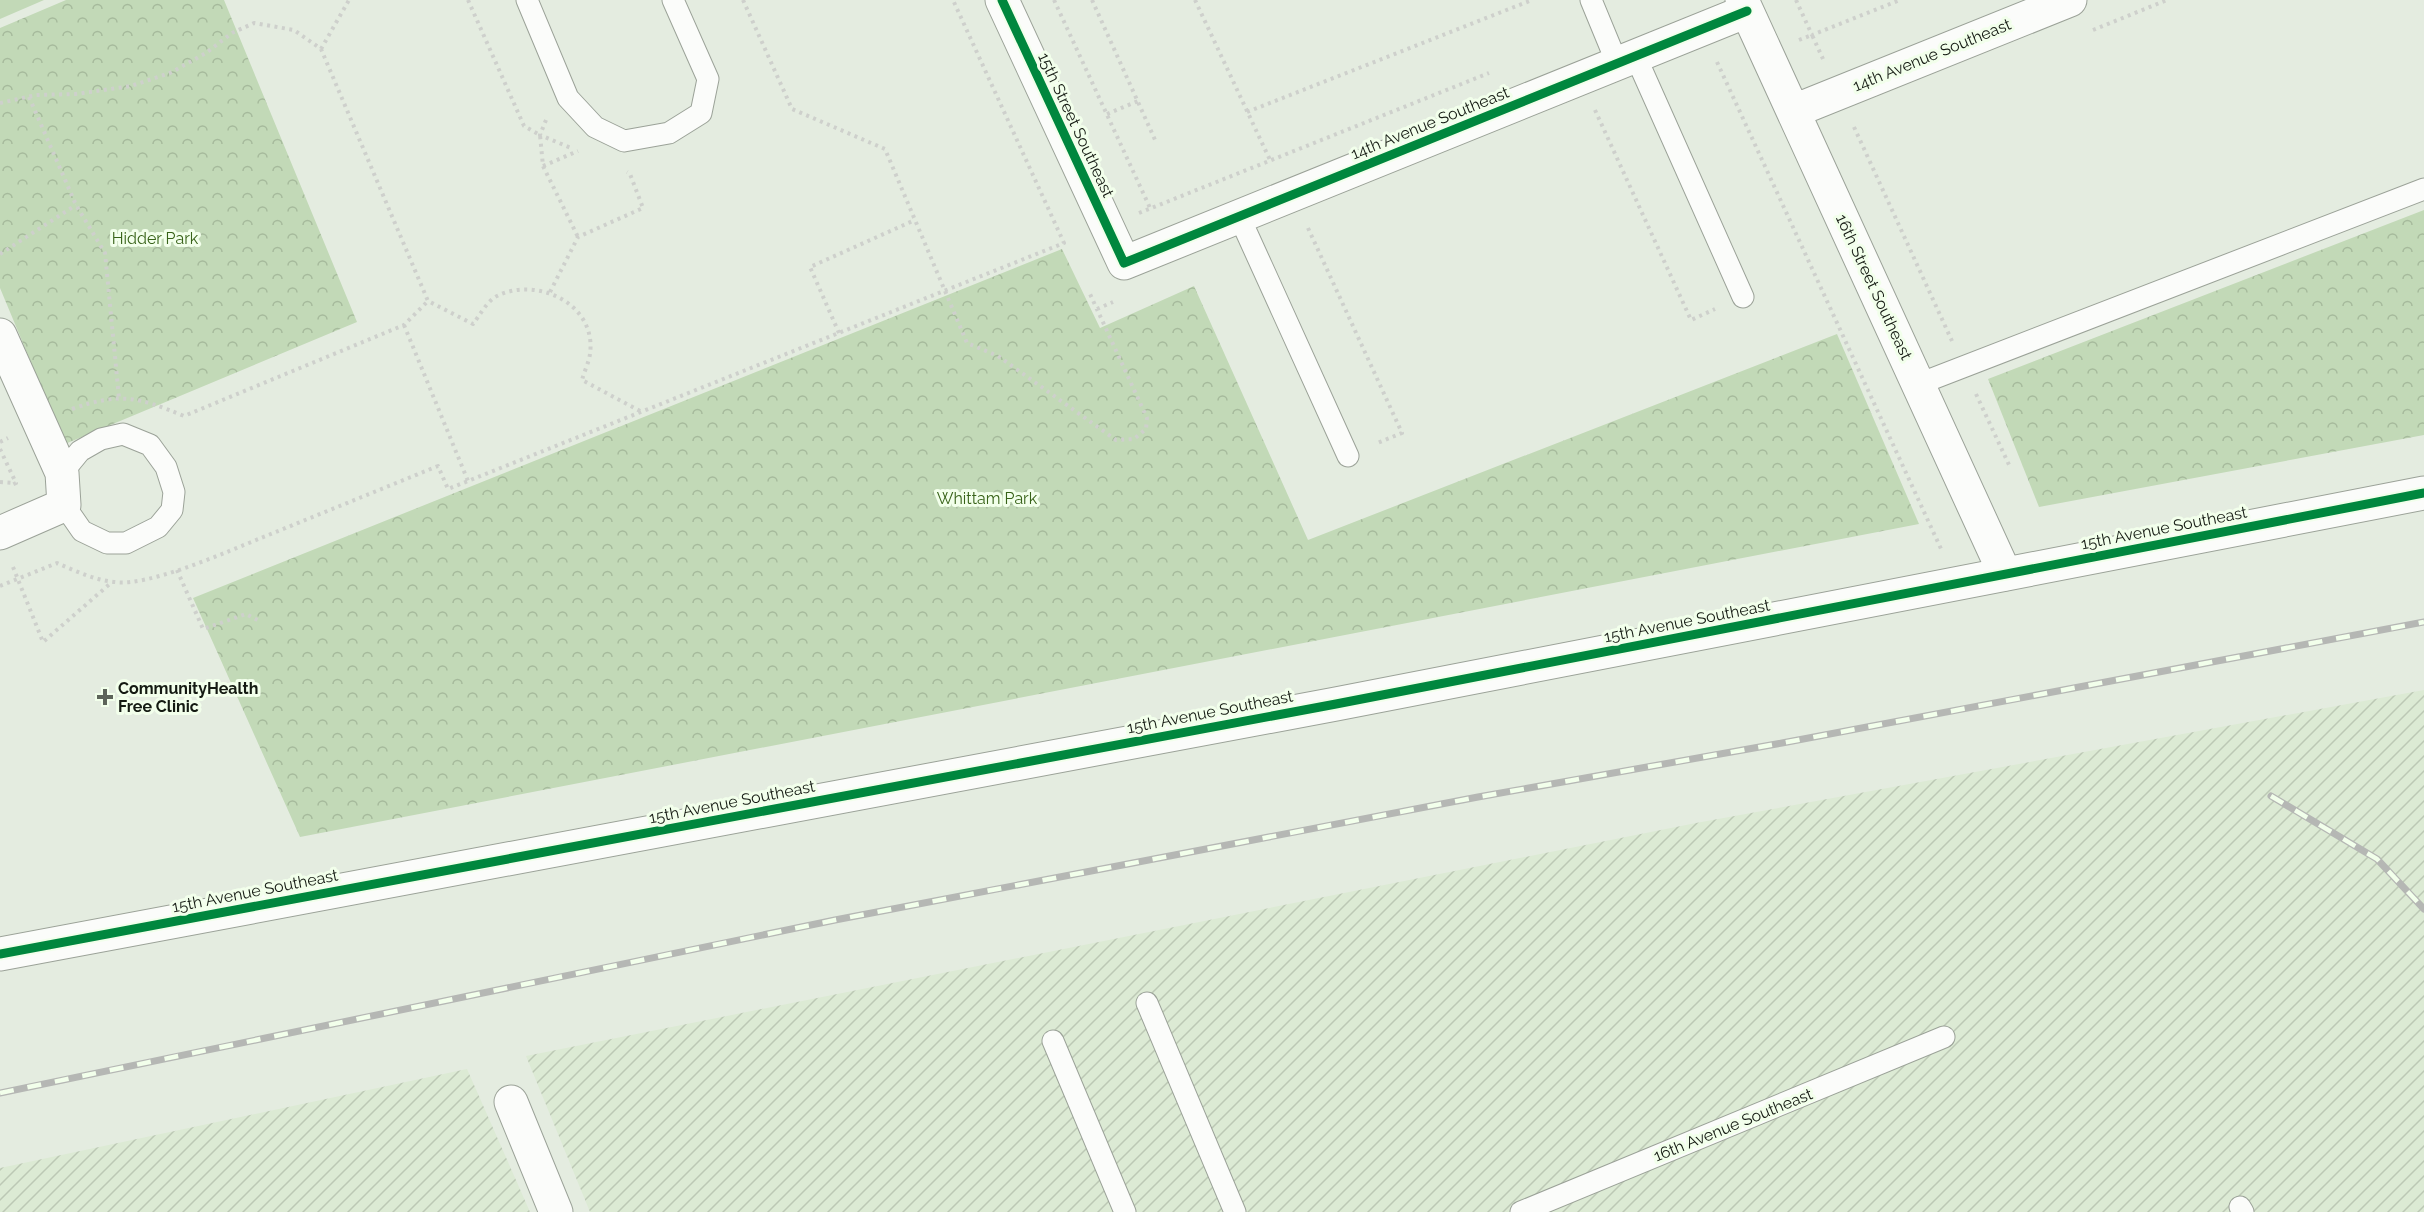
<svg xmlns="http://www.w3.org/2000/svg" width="2424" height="1212" font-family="Raleway,sans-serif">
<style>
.industrial{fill:url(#industrial-furrows)}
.park{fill:url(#park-crowns)}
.pitch{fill:#c2d9b7}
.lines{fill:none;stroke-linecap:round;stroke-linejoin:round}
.service-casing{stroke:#9ba298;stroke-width:23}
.minor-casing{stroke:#9ba298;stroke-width:35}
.tertiary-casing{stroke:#9ba298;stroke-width:35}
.path{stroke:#ced0cc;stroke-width:4;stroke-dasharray:3 4.5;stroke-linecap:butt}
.service{stroke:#fbfcfa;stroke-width:21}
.minor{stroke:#fbfcfa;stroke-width:33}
.tertiary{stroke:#fbfcfa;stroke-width:33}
.rail-casing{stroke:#b5b7b4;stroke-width:7}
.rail{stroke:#f2ffeb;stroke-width:4.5;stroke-dasharray:14;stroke-linecap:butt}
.cycleway-casing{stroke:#f2ffeb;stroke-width:13}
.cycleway{stroke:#00873e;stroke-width:9}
.poi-dot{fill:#5d645a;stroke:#f2ffeb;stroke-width:2}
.labels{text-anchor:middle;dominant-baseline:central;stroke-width:6;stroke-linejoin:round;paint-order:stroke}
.street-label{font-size:16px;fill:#141a12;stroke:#f2ffeb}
.park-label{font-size:16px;fill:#376218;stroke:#f2ffeb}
.poi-label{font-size:16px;font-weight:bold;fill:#141a12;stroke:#f2ffeb;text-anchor:start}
</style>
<defs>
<pattern id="industrial-furrows" width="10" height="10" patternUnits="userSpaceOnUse" patternTransform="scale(1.5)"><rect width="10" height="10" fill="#dcead4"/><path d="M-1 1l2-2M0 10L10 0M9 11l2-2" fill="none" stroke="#bcc8b5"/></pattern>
<pattern id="park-crowns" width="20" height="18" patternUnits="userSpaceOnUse" patternTransform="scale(1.5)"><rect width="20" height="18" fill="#c2d9b7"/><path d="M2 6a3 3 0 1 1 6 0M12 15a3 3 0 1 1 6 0" fill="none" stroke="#a6ba9c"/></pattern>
</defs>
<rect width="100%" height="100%" fill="#e4ece0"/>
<!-- industrial -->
<path class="industrial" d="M2424,690V1212H590L526,1056L1696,823Z
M467,1069L530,1212H0V1168Z"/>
<!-- park -->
<path class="park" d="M66,0H224L357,322L65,444L0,288V28Z
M2424,210V435L2039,507L1988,379Z
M1062,249L1100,328L1194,286L1308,540L1837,334L1919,524L300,837L193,598Z"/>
<!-- pitch -->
<path class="pitch" d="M0,0H44L0,19Z"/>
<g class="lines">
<defs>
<path id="service" d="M527,0L568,98L595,127L624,141L669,133L701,113L708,79L673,0
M1591,0L1617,63
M1635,55L1743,297
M1239,216L1348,456
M1919,384L2424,189
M62,473L80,451L101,439L123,434L150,445L166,467L174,492L172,510L158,527L126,543H107L82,531L64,505
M1147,1003L1235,1212
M1053,1041L1125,1212
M2240,1207L2243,1212
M1521,1212L1944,1037"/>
<path id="minor" d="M1002,0L1124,263L1747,11
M1742,0L2005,574
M1794,111L2070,0
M0,335L62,473L64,505L0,533
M511,1102L556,1212"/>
<path id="tertiary" d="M0,954L1336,704L2424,493"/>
</defs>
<!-- service casing -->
<use href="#service" class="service-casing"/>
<!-- minor casing -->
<use href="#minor" class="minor-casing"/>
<!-- tertiary casing -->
<use href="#tertiary" class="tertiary-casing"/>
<!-- path -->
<path class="path" d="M468,0L524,126L540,135L543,166L578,237
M743,0L792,109L885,149L967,343L998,356L1116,440L1134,439L1146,429L1147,418L1090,294
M1054,0L1151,210
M1092,0L1156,142
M1195,0L1270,160
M1796,0L1812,35L1900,0
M2093,30L2167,0
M1799,40L1812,35L1823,59
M321,49L349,0
M1717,62L1942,551
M29,97L76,205L105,253L119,398
M0,103L36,95L76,94L131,86L170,73L206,53L232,33L254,23L294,30L321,49L428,301L473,324C480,315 487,301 497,296C537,276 597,304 590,354C589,362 584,372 582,380L640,411
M1595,110L1691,320L1715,309
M1247,112L1532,0
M1107,114L1138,101
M546,120L540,135L571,148
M1854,127L1952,341
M543,166L578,151
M1139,213L1489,73
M1308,228L1402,433L1375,444
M0,254L76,205
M550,292L578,237L643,208L630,174L627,172
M1097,309L1113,302
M404,325L468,481
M839,333L810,267L915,220
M1976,394L2010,467
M72,409C120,392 138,397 184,416L404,325L428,301
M0,442L8,438
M0,449L16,483L12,485
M0,482L14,483
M13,567L43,642L112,582
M177,570L203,629L246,614L261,622
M0,586L57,563C80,573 105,585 131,582C170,577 224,553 261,538C320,514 379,490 438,466L448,489L1064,243L953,0"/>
<!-- service -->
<use href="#service" class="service"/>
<!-- minor -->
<use href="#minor" class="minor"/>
<!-- tertiary -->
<use href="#tertiary" class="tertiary"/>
<defs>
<path id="rail" d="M2271,796L2377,859L2424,909
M0,1093L835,920L1478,797L1782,743L2424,622"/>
</defs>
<!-- rail casing -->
<use href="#rail" class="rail-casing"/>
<!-- rail -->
<use href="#rail" class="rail"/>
<defs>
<path id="cycleway" d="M1002,0L1124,263L1747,11
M0,954L1336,704L2424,493"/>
</defs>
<!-- cycleway casing -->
<use href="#cycleway" class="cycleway-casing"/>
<!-- cycleway -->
<use href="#cycleway" class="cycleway"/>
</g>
<!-- markers -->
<path class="poi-dot" d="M102 688h6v6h6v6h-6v6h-6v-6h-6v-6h6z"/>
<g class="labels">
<!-- street labels -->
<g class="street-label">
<text transform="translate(1932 55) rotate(-22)">14th Avenue Southeast</text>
<text transform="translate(1430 123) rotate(-22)">14th Avenue Southeast</text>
<text transform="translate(1076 125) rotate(65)">15th Street Southeast</text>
<text transform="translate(1874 287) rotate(65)">16th Street Southeast</text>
<text transform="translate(2164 528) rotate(-11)">15th Avenue Southeast</text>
<text transform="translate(1687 621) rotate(-11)">15th Avenue Southeast</text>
<text transform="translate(1210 712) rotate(-11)">15th Avenue Southeast</text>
<text transform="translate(732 802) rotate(-11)">15th Avenue Southeast</text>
<text transform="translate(255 891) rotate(-11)">15th Avenue Southeast</text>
<text transform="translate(1733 1125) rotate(-22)">16th Avenue Southeast</text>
</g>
<!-- park labels -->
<g class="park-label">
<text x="155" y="238">Hidder Park</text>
<text x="987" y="498">Whittam Park</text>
</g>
<!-- poi labels -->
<g class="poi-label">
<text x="118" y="688">CommunityHealth<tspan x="118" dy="18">Free Clinic</tspan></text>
</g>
</g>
</svg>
